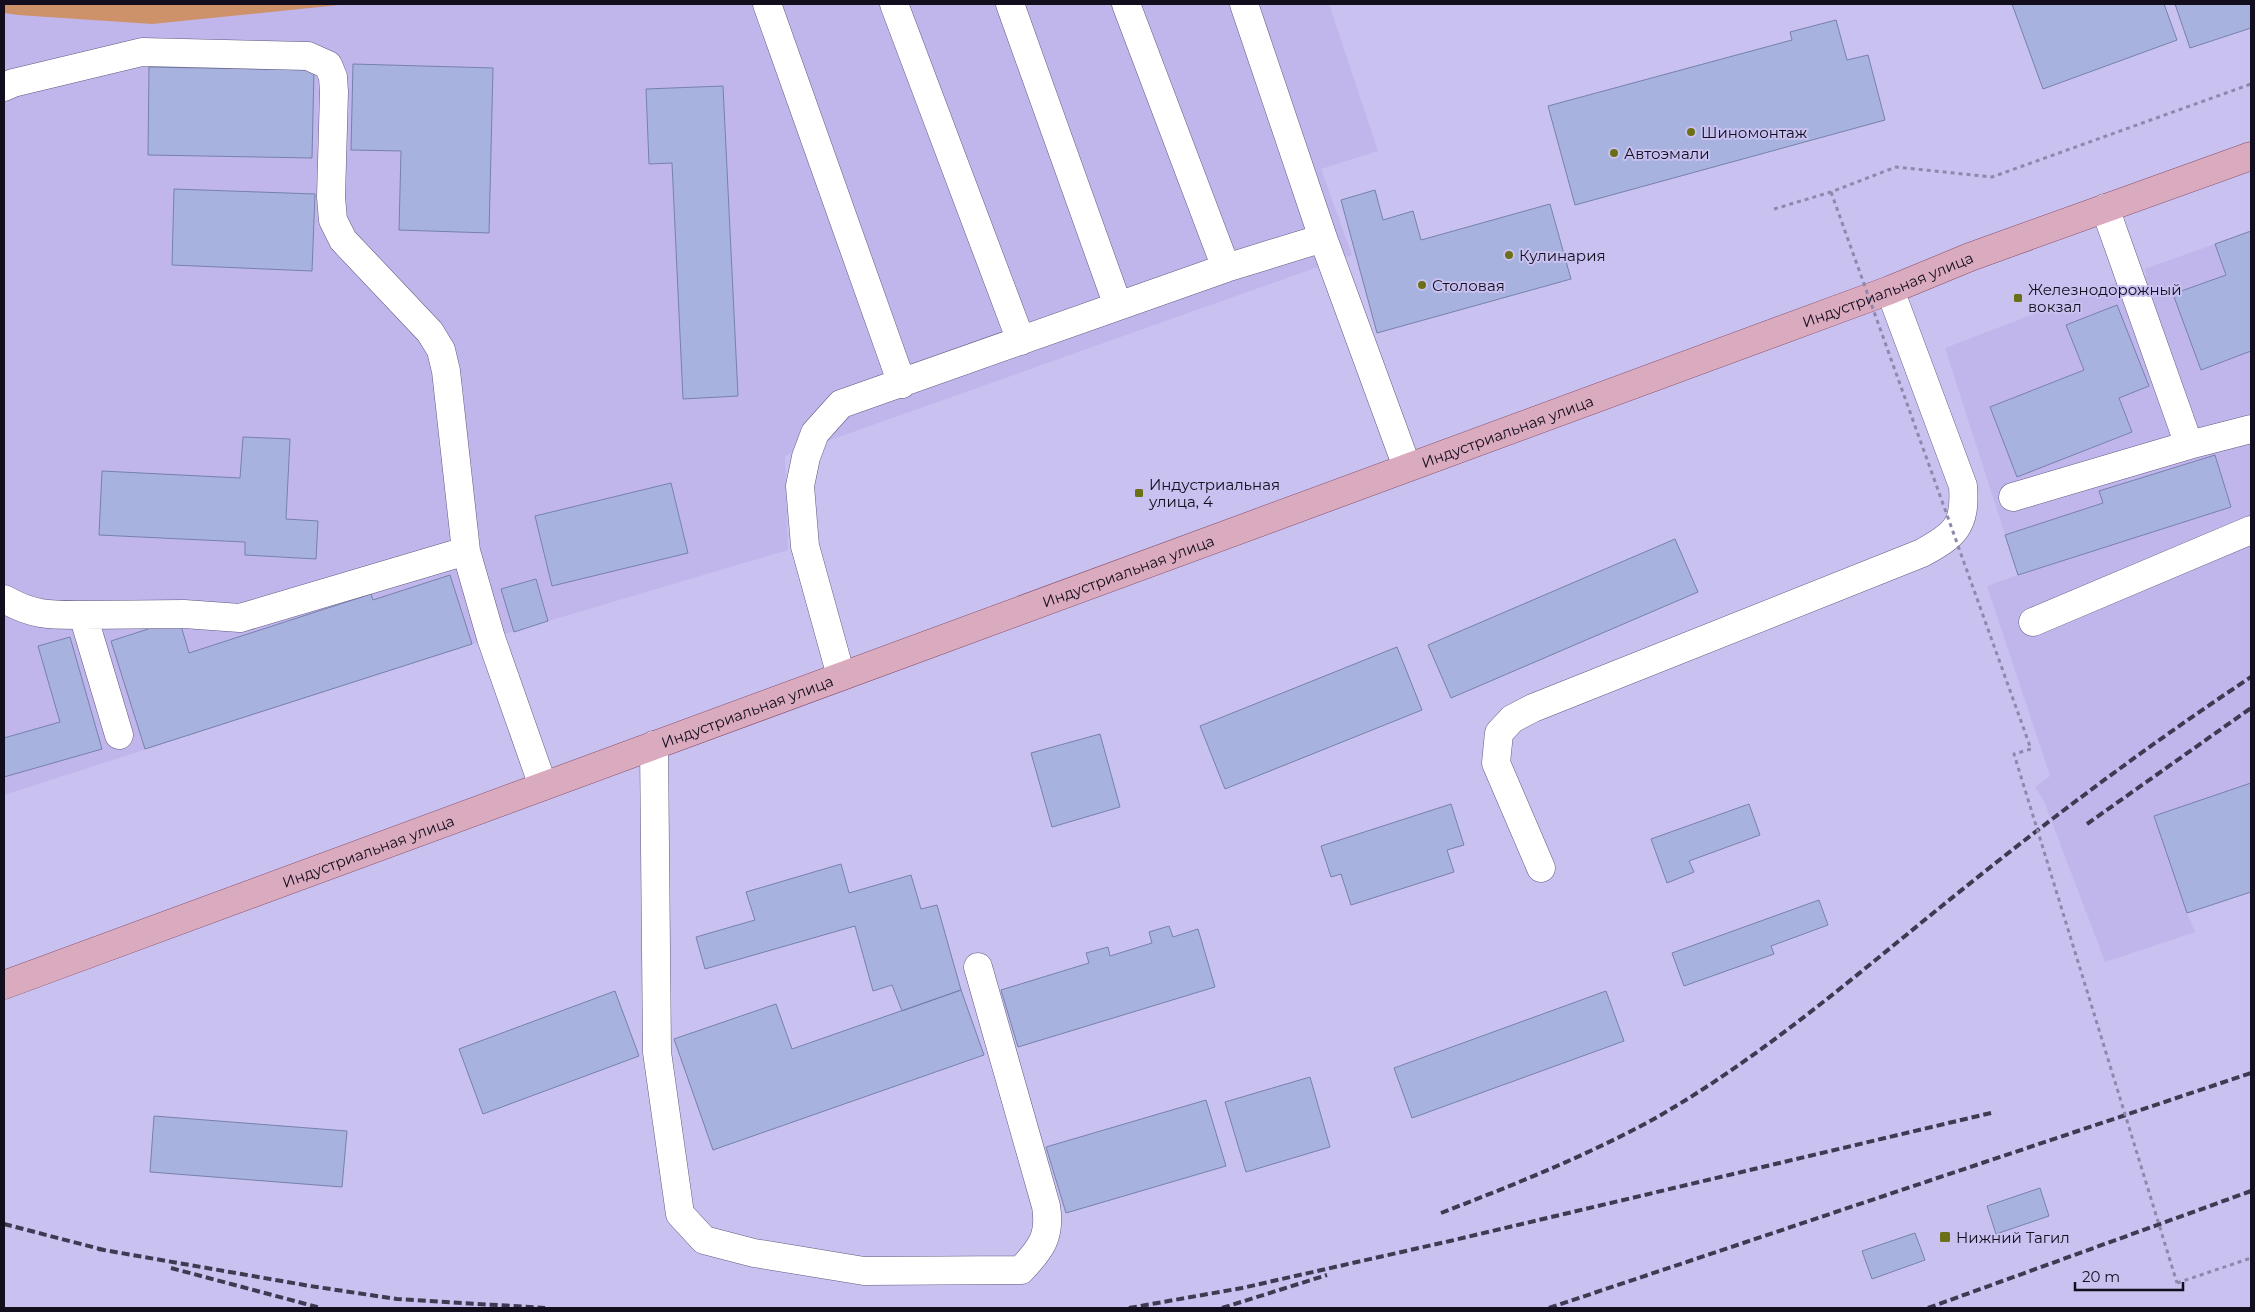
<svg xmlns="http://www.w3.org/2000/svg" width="2255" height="1312" font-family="Montserrat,sans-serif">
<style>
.built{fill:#c0b6eb}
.green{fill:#ce926b}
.building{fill:#a7b2df;stroke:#7781ab}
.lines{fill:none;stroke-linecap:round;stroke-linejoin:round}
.minor-casing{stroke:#615981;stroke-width:29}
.major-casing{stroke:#844e6b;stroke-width:29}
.path{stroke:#8e88ac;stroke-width:3;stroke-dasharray:4 4;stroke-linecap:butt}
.minor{stroke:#fff;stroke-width:28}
.major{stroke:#daaabf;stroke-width:28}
.rail{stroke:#3f3a52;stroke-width:4;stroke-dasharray:8 4;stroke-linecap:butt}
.path-bridge{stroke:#8e88ac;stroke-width:3;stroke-dasharray:4 4;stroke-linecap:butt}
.poi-dot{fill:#6b7017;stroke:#c9c1ef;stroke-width:2}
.labels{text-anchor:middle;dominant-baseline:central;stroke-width:4;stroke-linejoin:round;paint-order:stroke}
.poi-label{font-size:15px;fill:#120e1e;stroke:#c9c1ef;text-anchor:start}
.street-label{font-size:15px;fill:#120e1e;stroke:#c9c1ef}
</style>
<rect width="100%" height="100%" fill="#c9c1ef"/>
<!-- built -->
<path class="built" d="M4,4H1329L1378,151L1321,169L1352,255L785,456L788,550L491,638L4,795Z
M2251,231V892L2187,913L2195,932L2105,962L2044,801L2035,787L2050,776L1987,586L2018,575L1945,348L2118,282H2132L2147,276L2145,269Z"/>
<!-- green -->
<path class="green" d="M4,4H349L152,24L18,15L4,13Z"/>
<!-- building -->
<path class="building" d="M2012,4H2164L2177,40L2043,89Z
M2175,4H2251V28L2190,48Z
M1836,20L1847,60L1868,55L1885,120L1575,205L1548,106L1792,40L1790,32Z
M353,64L493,68L489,233L399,230L401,151L351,150Z
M149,67L314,70L312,158L148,155Z
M723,86L738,396L683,399L672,163L649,164L646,89Z
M174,189L315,194L312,271L172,265Z
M1375,190L1383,220L1413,211L1421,240L1550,204L1571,279L1377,333L1341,200Z
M2251,231V351L2201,370L2173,294L2226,275L2215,244Z
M2117,305L2149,386L2119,398L2132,432L2017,477L1990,407L2084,370L2066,325Z
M243,437L290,439L286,519L318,521L316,559L245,555V542L99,535L102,471L240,478Z
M2215,455L2231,507L2018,575L2005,535L2103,503L2099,491Z
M671,483L688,553L552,586L535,516Z
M1675,539L1698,592L1451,698L1428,645Z
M450,575L472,644L145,749L111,641L179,619L189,653L371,594L373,600Z
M536,579L548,621L514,632L501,589Z
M70,637L102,749L4,777V738L60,722L38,646Z
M1397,647L1422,710L1225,789L1200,726Z
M1100,734L1120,807L1052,827L1031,753Z
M2251,783V892L2187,913L2154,816Z
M1451,804L1464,845L1447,850L1454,872L1351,905L1341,874L1331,877L1321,846Z
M1749,804L1760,835L1689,861L1694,872L1667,883L1651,839Z
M841,864L849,893L911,875L921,909L937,905L961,990L902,1011L892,985L873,991L855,926L705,969L696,937L755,920L746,892Z
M1819,900L1828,925L1771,946L1774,954L1684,986L1672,953Z
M1169,926L1173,937L1198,929L1215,987L1018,1047L1001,990L1089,963L1086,953L1108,947L1110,956L1152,943L1149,932Z
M961,990L984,1055L713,1150L674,1039L776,1004L792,1049Z
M615,991L639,1056L483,1114L459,1049Z
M1606,991L1624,1041L1412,1118L1394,1068Z
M1310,1077L1330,1147L1246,1172L1225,1102Z
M1206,1100L1226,1166L1066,1213L1046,1147Z
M154,1116L347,1131L342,1187L150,1172Z
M2040,1188L2049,1216L1996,1234L1987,1206Z
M1915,1233L1925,1260L1872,1279L1862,1251Z"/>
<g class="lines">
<defs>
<path id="minor" d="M767,4L902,384
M894,4L1021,341
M1010,4L1118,306
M1126,4L1226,268
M1244,4L1323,238L1407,467
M4,87L13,83L142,52L308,56L328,65L333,77L334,92L331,197L333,220L343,240L430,332L441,350L446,371L466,551L491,638L543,786
M2189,445L2251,429
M2013,497L2189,445L2105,208
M4,599C34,616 50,615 83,615L119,735
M83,615L184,614L240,618L466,551
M2033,622L2251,530
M841,676L805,546L800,486L806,457L815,433L841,404L1226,268L1323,238
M654,745L657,1052L680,1214L704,1240L754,1253L864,1271L1021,1270C1041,1249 1051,1236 1046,1206L978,967
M1541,868L1496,763L1499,733L1512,719L1533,708L1922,553C1955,535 1966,526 1963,486L1890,290"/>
<g id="major">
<path id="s1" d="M4,985L1890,290L1970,257L2251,156"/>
</g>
</defs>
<!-- minor casing -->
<use href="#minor" class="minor-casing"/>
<!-- major casing -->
<use href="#major" class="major-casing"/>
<!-- path -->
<path class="path" d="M1774,209L1831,192L1896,167L1992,177L2251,84
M2177,1283L2251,1258"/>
<!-- minor -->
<use href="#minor" class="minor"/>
<!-- major -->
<use href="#major" class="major"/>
<!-- rail -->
<path class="rail" d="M2087,824L2251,708
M1441,1213C1513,1185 1584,1157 1652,1120C1753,1063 1842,987 1932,914C2035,830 2141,750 2251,677
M4,1224L104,1250
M98,1249L310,1286L397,1299L545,1308
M171,1268L321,1308
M1129,1308L1242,1288L1450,1241L1995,1112
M1222,1308L1327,1275
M1549,1308L2251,1073
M1928,1308L2251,1191"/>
<!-- path-bridge -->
<path class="path-bridge" d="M1831,192L2031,749L2014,754L2177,1283"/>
</g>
<!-- markers -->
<g class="poi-dot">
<circle cx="1691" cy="132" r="5"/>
<circle cx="1614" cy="153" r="5"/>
<circle cx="1509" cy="255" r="5"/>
<circle cx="1422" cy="285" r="5"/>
<rect x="2013" y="293" width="10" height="10" rx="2.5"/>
<rect x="1134" y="488" width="10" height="10" rx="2.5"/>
<rect x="1939" y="1231" width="12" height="12" rx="2.5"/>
</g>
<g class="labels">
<!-- poi labels -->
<g class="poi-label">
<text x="1701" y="132">Шиномонтаж</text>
<text x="1624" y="153">Автоэмали</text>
<text x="1519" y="255">Кулинария</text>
<text x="1432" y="285">Столовая</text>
<text x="2028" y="289">Железнодорожный<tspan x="2028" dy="17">вокзал</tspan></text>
<text x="1149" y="484">Индустриальная<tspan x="1149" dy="17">улица, 4</tspan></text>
<text x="1956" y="1237">Нижний Тагил</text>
</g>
<!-- street labels -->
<g class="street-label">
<text stroke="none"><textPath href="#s1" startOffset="2008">Индустриальная улица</textPath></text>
<text stroke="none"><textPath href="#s1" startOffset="1602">Индустриальная улица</textPath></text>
<text stroke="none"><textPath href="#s1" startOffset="1198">Индустриальная улица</textPath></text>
<text stroke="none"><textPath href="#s1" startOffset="792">Индустриальная улица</textPath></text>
<text stroke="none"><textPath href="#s1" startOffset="388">Индустриальная улица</textPath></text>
</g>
</g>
<!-- border -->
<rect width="2255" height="1312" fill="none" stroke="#120e1e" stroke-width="10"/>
<!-- scale -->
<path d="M2075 1282v8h108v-8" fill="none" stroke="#120e1e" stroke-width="2.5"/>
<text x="2082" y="1282" font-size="15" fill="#120e1e" stroke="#c9c1ef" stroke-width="4" paint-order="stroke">20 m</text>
</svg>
